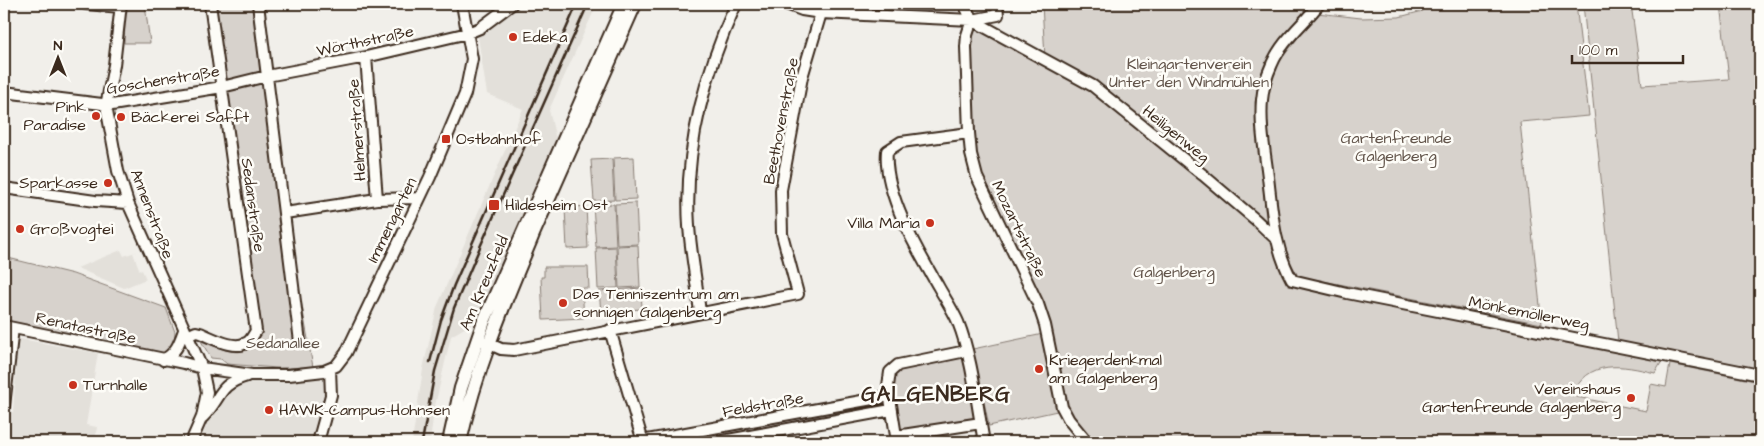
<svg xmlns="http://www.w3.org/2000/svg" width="1764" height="446" font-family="'Architects Daughter',sans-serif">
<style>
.built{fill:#e3e0da}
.green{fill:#d7d2cc;stroke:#897e75}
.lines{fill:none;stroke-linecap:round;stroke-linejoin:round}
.minor-casing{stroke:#3b2a1e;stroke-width:14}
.major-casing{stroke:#3b2a1e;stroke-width:16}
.minor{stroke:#fdfcf7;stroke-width:10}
.major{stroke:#fdfcf7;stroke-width:12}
.rail{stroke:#3b2a1e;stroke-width:2.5}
.poi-dot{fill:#c8321e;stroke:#fdfcf7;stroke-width:2}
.labels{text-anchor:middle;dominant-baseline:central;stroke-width:5;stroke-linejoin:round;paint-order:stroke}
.poi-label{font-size:16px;fill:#3b2a1e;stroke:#fdfcf7;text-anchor:start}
.street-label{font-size:16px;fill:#3b2a1e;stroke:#fdfcf7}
.park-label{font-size:16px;fill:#62544a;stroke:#fdfcf7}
.district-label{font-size:21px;font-weight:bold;letter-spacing:1px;fill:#3b2a1e;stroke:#fdfcf7}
</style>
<rect width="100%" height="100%" fill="#f1efea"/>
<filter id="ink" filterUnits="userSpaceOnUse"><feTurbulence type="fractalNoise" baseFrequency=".02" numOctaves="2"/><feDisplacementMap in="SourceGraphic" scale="10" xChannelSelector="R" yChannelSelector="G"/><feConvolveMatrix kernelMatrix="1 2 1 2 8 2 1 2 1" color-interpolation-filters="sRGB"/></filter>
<g filter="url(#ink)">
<!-- built -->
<path class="built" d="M522,4H597L549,110L556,139L524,210L478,320L451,336L434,410L430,442H412L423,369L437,307L523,109L487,94L478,37Z
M121,250L124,256L138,251L133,253L140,271L142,270L146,279L124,288L77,268Z
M15,338L98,353L86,425L97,427L95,442H4L7,412H13L16,370L9,368Z
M322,376L326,378L327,398L313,442H199L218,401L236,385L246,382H285Z"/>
<!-- green -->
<path class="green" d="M211,4H255L284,206L313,367L277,368L227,364L221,359L211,358L201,341C223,349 249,364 260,333Z
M1042,4H1314L1297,20L1280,41L1264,68L1255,102L1267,229L1290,284L1662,361L1655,373C1623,365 1587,358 1572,396L1646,411L1651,384L1666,387L1670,364L1760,382V442H1087L1069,420L1045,325L977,177L967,35L972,20L1045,58Z
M1422,4H1576L1589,116L1520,122L1542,324L1298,276L1280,243L1269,152L1266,103L1269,84L1276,66L1317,13L1361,18L1399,17L1423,11Z
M1583,4H1631L1642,85L1729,79L1720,4H1760V370L1618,342Z
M126,5H145L150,43H124Z
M634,157L636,199L615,200L613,158Z
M612,159L614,200L594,201L591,160Z
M636,203L638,244L617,245L615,204Z
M614,204L616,246L596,247L593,205Z
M586,206L588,248L567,249L565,208Z
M638,245L640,287L619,288L617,246Z
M616,247L618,288L598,289L596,248Z
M4,257L73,274L166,308L175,332L173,350L163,355L4,323Z
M544,267H588L589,288H582L584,318L543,320L541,277H544Z
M641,288L642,309L601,312L599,291Z
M1043,334L1057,411L989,426L973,349Z
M962,356L966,358L976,420L904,431L900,427L896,416L890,382L893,374L900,367Z
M882,401L884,403L883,407L699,442H662Z"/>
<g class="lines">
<defs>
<path id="minor" d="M86,4L121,7
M121,4L114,65L106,106L118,171L128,203L202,368L207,392L202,417L191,442
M258,4L300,342
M786,4L802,10L821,13L972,20L1093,86L1203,175L1256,220L1276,239
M964,4L972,20L998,15L997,4
M1319,4C1304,24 1282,40 1272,64C1267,75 1263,88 1262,100C1260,123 1264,147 1267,169C1272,207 1273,246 1292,280L1347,293L1760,375
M972,20L967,35L966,47L969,133L971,154L977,177L1038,304L1045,325L1062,407L1069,420L1087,442
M366,57L377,199
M4,92L102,104L106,106L222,87L267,76L366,57L468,33L480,28L512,4
M969,133L901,142L887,151C883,192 917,250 938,286C944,297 953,310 958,322C972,357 977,405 984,442
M4,188L95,201L128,203
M285,213L377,199L419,198
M700,313C697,284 691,255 689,226C684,150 705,73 736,4
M4,326L184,363L202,368L252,375H289L324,371L336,366L346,353L430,177L465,94L472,59L462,4
M610,330L643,442
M187,336L196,332L200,333C213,338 233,350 246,343C251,341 253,335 256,331L210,4
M483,341L501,349L514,350L798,294L782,234L781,190L802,77L821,13
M163,360C176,353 179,344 184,330
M4,406L13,328
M203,417C222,398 217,385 247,376
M896,436L981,423
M642,441L889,396
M318,442L331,395L330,369
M717,442L891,410
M897,442L888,386L890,372L898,365L966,351"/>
<path id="major" d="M449,442L461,388L484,321L624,4
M460,442C476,369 505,301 534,232C567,156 601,80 635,4"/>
</defs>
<!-- minor casing -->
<use href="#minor" class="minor-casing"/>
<!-- major casing -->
<use href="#major" class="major-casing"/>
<!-- minor -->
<use href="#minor" class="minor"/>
<!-- major -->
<use href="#major" class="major"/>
<!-- rail -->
<path class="rail" d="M430,362L441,320L454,285L577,4
M422,442L435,371L454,308L480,247L588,4"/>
</g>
</g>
<!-- markers -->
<g class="poi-dot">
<circle cx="513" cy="37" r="5"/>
<circle cx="96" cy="116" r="5"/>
<circle cx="121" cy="117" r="5"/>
<rect x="441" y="134" width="10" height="10" rx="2.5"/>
<circle cx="108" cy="183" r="5"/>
<rect x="488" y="199" width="12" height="12" rx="2.5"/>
<circle cx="930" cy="223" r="5"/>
<circle cx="20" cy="229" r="5"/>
<circle cx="563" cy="303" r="5"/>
<circle cx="1039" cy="369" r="5"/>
<circle cx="73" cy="385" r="5"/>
<circle cx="1631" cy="398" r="5"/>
<circle cx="269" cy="410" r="5"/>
</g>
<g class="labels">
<!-- poi labels -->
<g class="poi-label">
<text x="523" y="37">Edeka</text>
<text x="86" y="107" text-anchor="end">Pink<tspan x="86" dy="18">Paradise</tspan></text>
<text x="131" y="117">Bäckerei Safft</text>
<text x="456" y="139">Ostbahnhof</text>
<text x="98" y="183" text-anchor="end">Sparkasse</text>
<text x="505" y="205">Hildesheim Ost</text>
<text x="920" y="223" text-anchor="end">Villa Maria</text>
<text x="30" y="229">Großvogtei</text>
<text x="573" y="294">Das Tenniszentrum am<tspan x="573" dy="18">sonnigen Galgenberg</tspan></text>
<text x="1049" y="360">Kriegerdenkmal<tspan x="1049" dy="18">am Galgenberg</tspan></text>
<text x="83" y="385">Turnhalle</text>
<text x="1621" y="389" text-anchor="end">Vereinshaus<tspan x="1621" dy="18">Gartenfreunde Galgenberg</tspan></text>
<text x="279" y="410">HAWK-Campus-Hohnsen</text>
</g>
<!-- street labels -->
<g class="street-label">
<text transform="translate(365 41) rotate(-12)">Wörthstraße</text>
<text transform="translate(163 80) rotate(-9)">Goschenstraße</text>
<text transform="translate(781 121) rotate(-79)">Beethovenstraße</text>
<text transform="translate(357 130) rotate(-94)">Helmerstraße</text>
<text transform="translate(1176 134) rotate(39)">Heiligenweg</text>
<text transform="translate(253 205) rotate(82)">Sedanstraße</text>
<text transform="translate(152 214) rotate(69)">Annenstraße</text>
<text transform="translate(392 220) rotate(-64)">Immengarten</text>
<text transform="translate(1019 229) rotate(64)">Mozartstraße</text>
<text transform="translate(484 283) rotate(-67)">Am Kreuzfeld</text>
<text transform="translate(1529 313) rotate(11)">Mönkemöllerweg</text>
<text transform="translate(86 328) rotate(12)">Renatastraße</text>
<text transform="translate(763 405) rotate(-10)">Feldstraße</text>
</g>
<!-- park labels -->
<g class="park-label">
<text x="1189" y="64">Kleingartenverein<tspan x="1189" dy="18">Unter den Windmühlen</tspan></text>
<text x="1396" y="138">Gartenfreunde<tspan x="1396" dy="18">Galgenberg</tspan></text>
<text x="1174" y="272">Galgenberg</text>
<text x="283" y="343">Sedanallee</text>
</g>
<!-- district labels -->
<g class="district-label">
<text x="936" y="394">GALGENBERG</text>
</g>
</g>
<!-- margin -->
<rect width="1764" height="446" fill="none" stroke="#fdfcf7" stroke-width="20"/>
<rect x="10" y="10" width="1744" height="426" fill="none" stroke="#3b2a1e" stroke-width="2" filter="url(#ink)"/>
<!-- north arrow -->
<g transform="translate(58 58)" stroke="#fdfcf7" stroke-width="4" paint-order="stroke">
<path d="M0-4L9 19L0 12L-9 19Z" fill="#3b2a1e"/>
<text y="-8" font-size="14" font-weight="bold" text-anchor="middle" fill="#3b2a1e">N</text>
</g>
<!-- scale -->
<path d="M1572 55v8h111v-8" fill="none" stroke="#3b2a1e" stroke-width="2.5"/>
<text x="1579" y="55" font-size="15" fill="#3b2a1e" stroke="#fdfcf7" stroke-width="4" paint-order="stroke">100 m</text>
</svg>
